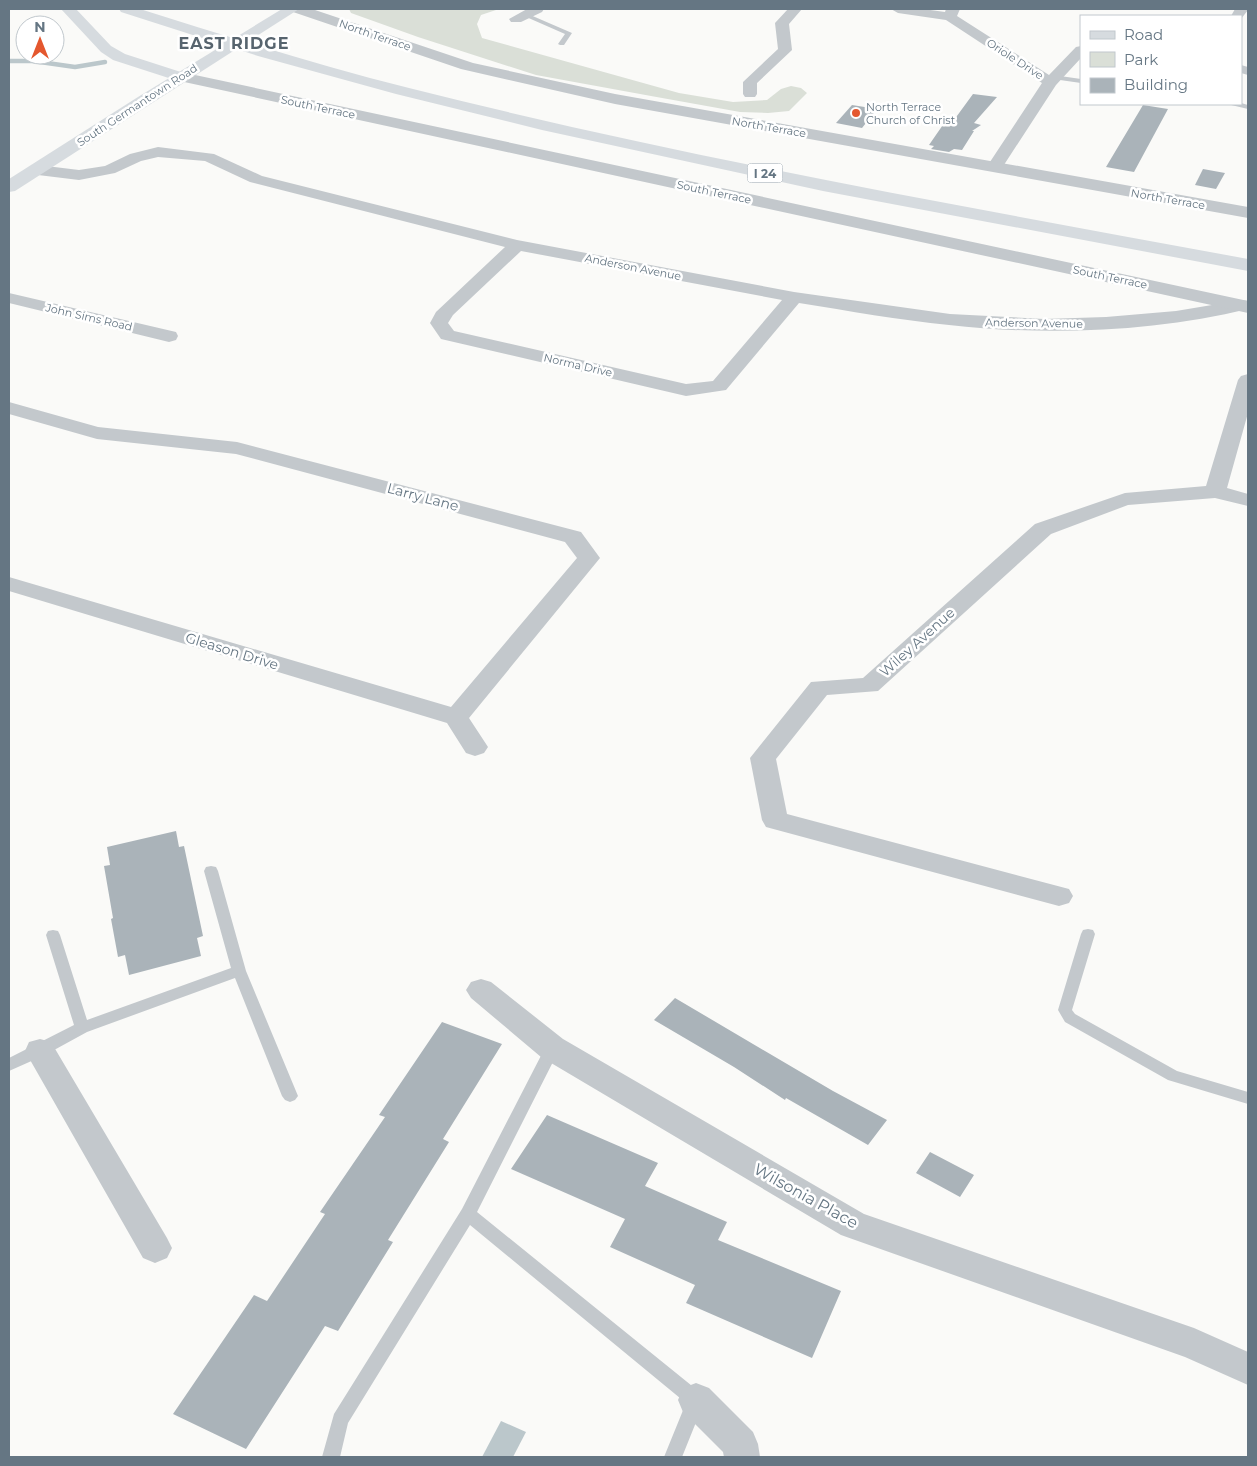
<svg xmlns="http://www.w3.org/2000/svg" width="1257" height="1466" font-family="Montserrat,sans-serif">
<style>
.green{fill:#dadfd7}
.water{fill:#bbc7cb}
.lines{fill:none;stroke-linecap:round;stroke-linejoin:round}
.stream{stroke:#bbc7cb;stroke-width:4.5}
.building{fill:#aab3b9}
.service{fill:#c3c8cc;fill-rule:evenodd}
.minor{fill:#c3c8cc;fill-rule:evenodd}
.tertiary{fill:#c3c8cc;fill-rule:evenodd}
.secondary{fill:#d6dbdf;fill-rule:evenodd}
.motorway{fill:#d6dbdf;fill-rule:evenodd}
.poi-dot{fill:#e4572e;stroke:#fff;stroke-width:2}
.labels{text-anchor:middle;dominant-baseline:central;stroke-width:5;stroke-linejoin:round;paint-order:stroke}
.far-street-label{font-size:11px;fill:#657683;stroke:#fff}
.far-poi-label{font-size:11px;fill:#657683;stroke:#fff;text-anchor:start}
.shield{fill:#fff;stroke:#939fa8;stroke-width:1}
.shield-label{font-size:12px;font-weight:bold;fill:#657683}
.street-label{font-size:14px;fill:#657683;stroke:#fff}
.far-district-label{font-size:16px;font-weight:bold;letter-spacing:1px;fill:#57646e;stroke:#fff}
.near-street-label{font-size:16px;fill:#657683;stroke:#fff}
</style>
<rect width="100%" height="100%" fill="#fafaf8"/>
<!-- green -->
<path class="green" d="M349,9H499L481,15L477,24L482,38L679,93L733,102L767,100L781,89L791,86L801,88L807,93L789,111L768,113L740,112L651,96L536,75L418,37L351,13Z"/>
<!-- water -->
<path class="water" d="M501,1421L526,1432L513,1457H482Z"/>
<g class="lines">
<!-- stream -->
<path class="stream" d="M9,61H33L75,67L105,62"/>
</g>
<!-- building -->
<path class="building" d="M973,94L997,97L974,123L981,125L972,131H974L962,150L954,149L949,152L931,149L934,146L929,145L947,119L954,120Z
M852,105L877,109L862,128L836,123Z
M1143,105L1168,109L1134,172L1106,167Z
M1203,169L1225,173L1216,189L1195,185Z
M176,831L179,847L184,846L203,936L197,938L201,956L129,975L125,955L118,957L111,919L113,918L104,866L110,865L107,847Z
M675,998L833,1091L887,1120L868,1145L786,1098L785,1100L734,1067L654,1020Z
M442,1022L502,1044L443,1139L449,1142L388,1240L393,1242L338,1331L325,1326L246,1449L173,1414L254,1295L267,1301L325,1214L320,1212L385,1117L379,1115Z
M547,1115L658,1163L645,1186L727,1222L718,1240L841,1291L812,1358L686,1303L695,1285L610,1247L625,1219L511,1169Z
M930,1152L974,1175L960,1197L916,1173Z"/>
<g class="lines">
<!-- service -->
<path class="service" d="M524,14H528L572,33L564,45H560L558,44L565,34L524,16Z
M1053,75L1081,79V83L1053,79Z
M1241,103L1248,105V109L1227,104Z
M211,866L216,867L218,871L246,971L298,1096L295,1100L290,1102L285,1100L282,1096L235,978L87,1032L45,1055L9,1071V1058L74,1025L46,935L48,931L53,930L58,931L60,935L87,1020L231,968L204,871L206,867Z
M1088,929L1093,930L1095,934L1072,1010L1075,1014L1177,1071L1248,1092V1104L1168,1080L1065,1022L1058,1010L1081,934L1083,930Z
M552,1042L557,1044L560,1048L477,1212L702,1394L705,1400L682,1457H664L686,1403L470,1225L348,1423L340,1457H322L334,1414L462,1209L547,1044Z"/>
<!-- minor -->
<path class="minor" d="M527,9H544L542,12L521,22H511L509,19Z
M788,9H802L789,24L792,50L757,83V94L755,97H745L743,94V82L778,49L775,23Z
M891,9H923L945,12L946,9H960L957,16L1049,75L1076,47L1081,46V58L1056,85L1000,171H988L986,168L1042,83L946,20L898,13Z
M1235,9H1248V10L1241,19V16H1231Z
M1241,65L1248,67V75L1241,73Z
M158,147L214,154L262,176L517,240L794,292L950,314L1044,319L1106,317L1176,311L1242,300L1248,301V309C1154,332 1045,336 949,325C899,320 849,311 799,303L726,390L686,396L441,339L430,323L436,312L505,247L250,182L205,161L158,157L141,161L115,173L79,180L38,175L32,173L30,170L32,167L38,165L79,170L105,166L130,154ZM521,251L782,300L713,381L686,384L454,331L448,323L453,315Z
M9,293L176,332L178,336L176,340L169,342L9,303Z
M1248,374V413L1227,488L1248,494V506L1215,498L1128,505L1051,534L878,691L827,695L776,759L787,814L1069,889L1073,896L1069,903L1059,906L766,827L762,820L750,758L811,682L863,678L1035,524L1125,493L1206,486L1238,380L1241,376Z
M9,402L98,427L237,442L581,532L600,558L469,718L488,747L484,753L475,756L466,753L447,723L9,591V577L451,707L577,558L565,542L236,454L97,439L9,414Z
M481,979L491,982L563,1039L864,1214L1194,1328L1248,1352V1385L1185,1357L841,1235L541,1057L471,998L466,990L471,982Z
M40,1039L51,1042L167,1238L172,1248L167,1258L155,1263L143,1258L25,1051L29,1042Z
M696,1383L709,1388L753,1432L758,1444L760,1457H724L723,1452L683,1412L678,1400L683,1388Z"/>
<!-- tertiary -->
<path class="tertiary" d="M291,9H312L473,63L615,94L1248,207V218L615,104L461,69L293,12Z
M181,72L1248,301V313L175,80L173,77L175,74Z"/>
<!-- secondary -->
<path class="secondary" d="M282,9H299L15,191L9,192V179L138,97Z"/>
<!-- motorway -->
<path class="motorway" d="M61,9H76L111,46L125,54L187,74L189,77L187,80L181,82L113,60L101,52Z
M119,9H140C229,37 318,65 409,88C686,158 967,207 1248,259V271L823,191L542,130L396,94L258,56L121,12Z"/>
</g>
<!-- markers -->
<circle class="poi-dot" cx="856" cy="113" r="5"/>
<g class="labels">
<!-- far-street labels -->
<g class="far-street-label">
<text transform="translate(375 35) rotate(19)">North Terrace</text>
<text transform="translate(1015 59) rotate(33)">Oriole Drive</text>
<text transform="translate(137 105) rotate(-33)">South Germantown Road</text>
<text transform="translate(318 107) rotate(12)">South Terrace</text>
<text transform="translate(769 127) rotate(10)">North Terrace</text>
<text transform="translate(714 192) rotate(12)">South Terrace</text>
<text transform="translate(1168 199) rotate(10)">North Terrace</text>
<text transform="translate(633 267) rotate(11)">Anderson Avenue</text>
<text transform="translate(1110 277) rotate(12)">South Terrace</text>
<text transform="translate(89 317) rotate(13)">John Sims Road</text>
<text transform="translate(1034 323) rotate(1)">Anderson Avenue</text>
<text transform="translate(578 365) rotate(13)">Norma Drive</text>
</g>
<!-- far-poi labels -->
<g class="far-poi-label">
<text x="866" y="107">North Terrace<tspan x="866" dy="13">Church of Christ</tspan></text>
</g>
<!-- shield labels -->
<rect class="shield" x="747.5" y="163.5" width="35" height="19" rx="4"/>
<g class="shield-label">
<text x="765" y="173">I 24</text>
</g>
<!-- street labels -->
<g class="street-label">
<text transform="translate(423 497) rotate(15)">Larry Lane</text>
<text transform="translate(917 642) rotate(-42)">Wiley Avenue</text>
<text transform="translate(232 651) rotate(17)">Gleason Drive</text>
</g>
<!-- far-district labels -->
<g class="far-district-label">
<text x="234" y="43">EAST RIDGE</text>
</g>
<!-- near-street labels -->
<g class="near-street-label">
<text transform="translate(806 1196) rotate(29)">Wilsonia Place</text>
</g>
</g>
<!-- border -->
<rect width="1257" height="1466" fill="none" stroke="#657683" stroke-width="20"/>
<!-- legend -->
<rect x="1080" y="15" width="162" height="90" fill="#ffffff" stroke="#c1c8cd"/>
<rect x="1090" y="31" width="25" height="8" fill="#d6dbdf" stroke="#c1c8cd"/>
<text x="1124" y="40" font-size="15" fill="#657683">Road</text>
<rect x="1090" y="52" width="25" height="15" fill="#dadfd7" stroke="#c1c8cd"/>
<text x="1124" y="65" font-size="15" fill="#657683">Park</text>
<rect x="1090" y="78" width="25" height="15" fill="#aab3b9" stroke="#c1c8cd"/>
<text x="1124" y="90" font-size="15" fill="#657683">Building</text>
<!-- north arrow -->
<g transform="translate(40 40)"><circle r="24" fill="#ffffff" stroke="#c1c8cd"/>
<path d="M0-4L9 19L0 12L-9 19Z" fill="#e4572e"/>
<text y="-8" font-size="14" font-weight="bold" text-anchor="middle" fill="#657683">N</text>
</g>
</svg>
